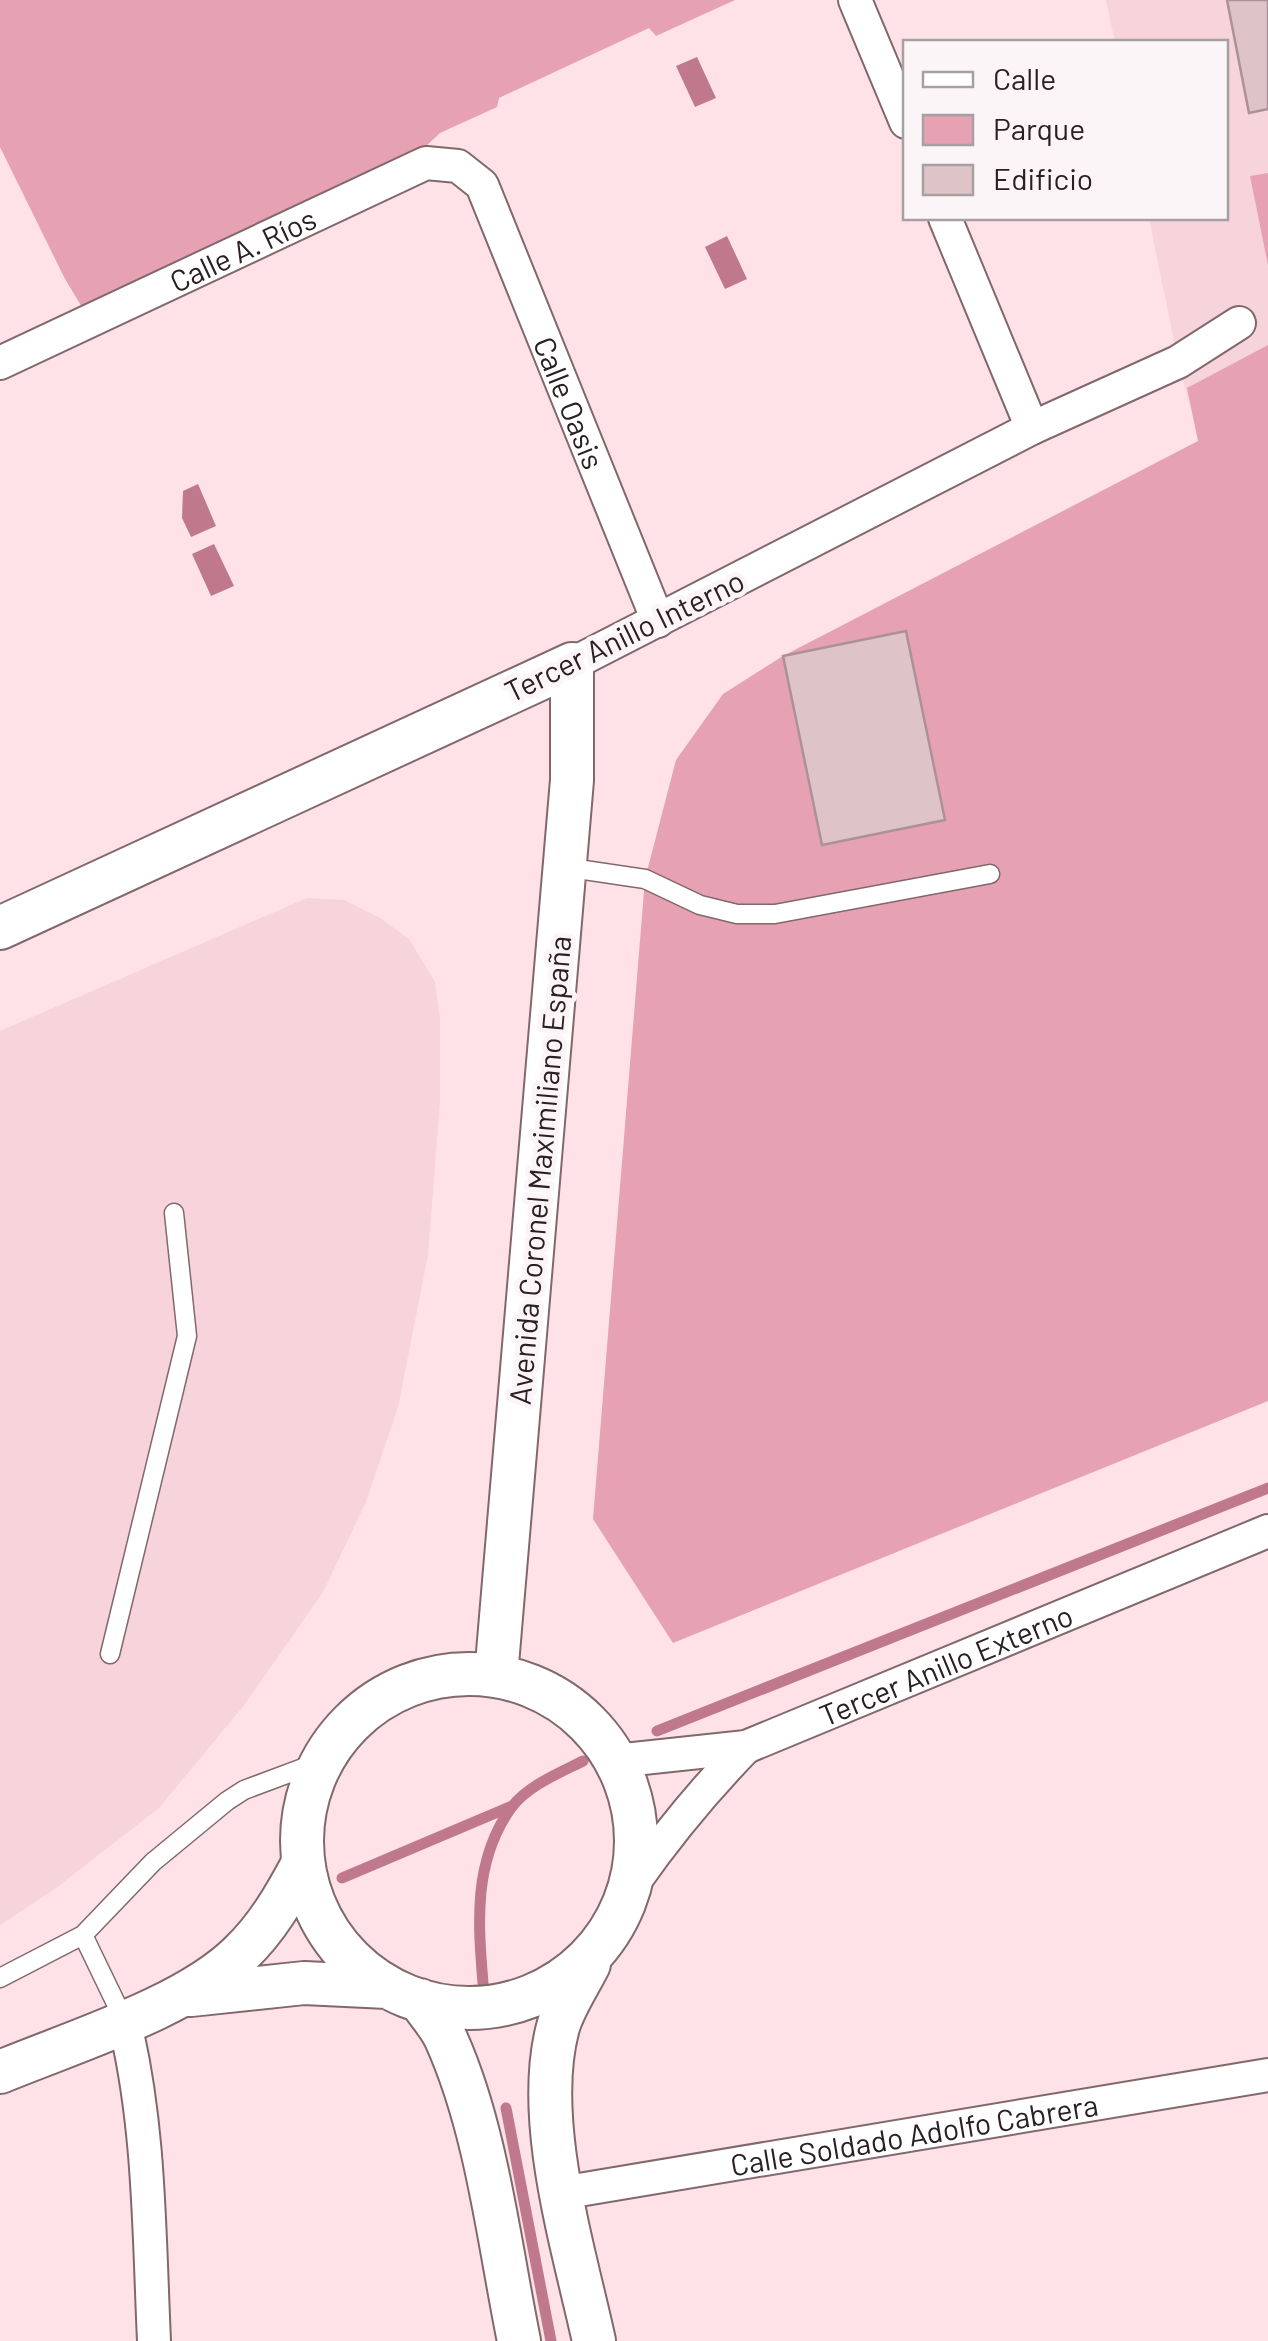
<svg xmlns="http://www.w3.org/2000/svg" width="1268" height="2341" font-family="Barlow,sans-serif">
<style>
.built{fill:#f7d3db}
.green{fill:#e6a1b2}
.water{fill:#c0798c}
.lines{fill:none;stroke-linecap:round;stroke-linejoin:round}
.stream{stroke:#c0798c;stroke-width:11}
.building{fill:#dec3c9;stroke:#ac9298;stroke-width:2.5}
.service-casing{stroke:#80686d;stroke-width:21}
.minor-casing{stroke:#80686d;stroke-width:36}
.tertiary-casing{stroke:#80686d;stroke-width:46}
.service{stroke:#fff;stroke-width:18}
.minor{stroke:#fff;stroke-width:32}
.tertiary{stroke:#fff;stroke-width:42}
.labels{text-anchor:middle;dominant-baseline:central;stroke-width:10;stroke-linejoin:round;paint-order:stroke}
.street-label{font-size:30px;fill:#2a2022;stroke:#fbf5f7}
</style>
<rect width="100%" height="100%" fill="#fee2e8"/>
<!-- built -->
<path class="built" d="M1106,0H1268V795L1199,440L1178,361L1149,218H1226V42H1115Z
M307,898L344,900L380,918L409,939L435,982L440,1020V1102L428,1255L398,1407L366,1502L323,1592L245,1704L159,1808L56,1888L0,1925V1031Z"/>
<!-- green -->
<path class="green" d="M0,0H735L656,36L649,28L499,98L497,107L440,133L426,146L88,317L65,279L0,147Z
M1268,173V265L1250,176Z
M1268,345V1401L673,1643L593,1519L645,879L676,760L723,694L783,656L1198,441L1187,388Z"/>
<!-- water -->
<path class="water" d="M697,57L716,98L695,107L676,66Z
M727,236L747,279L725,289L705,247Z
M198,484L216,526L191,537L182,518L183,491Z
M214,544L234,586L211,596L192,554Z"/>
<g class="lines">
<!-- stream -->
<path class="stream" d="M657,1731L1268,1488
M342,1878L512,1806
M483,1983C478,1923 473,1861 511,1808C527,1786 559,1773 583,1761
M506,2108L551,2341"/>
</g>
<!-- building -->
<path class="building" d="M1227,0H1268V109L1249,113Z
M906,631L945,820L822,845L783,656Z"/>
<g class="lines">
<defs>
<path id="service" d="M564,867L645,879L700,905L737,914H775L990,874
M110,1654L187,1336L174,1213
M83,1935L124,2020
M0,1978L83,1935L153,1862L227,1801L244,1790L319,1762"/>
<g id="minor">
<path d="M855,0L906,122"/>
<path d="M945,218L1032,428"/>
<path id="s1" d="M0,363L426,163L458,166L482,185L658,621"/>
<path d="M572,664L1032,428L1178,362L1239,323"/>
<path id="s2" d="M615,1761L746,1747L1268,1531"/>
<path d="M632,1885C667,1835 703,1791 746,1747"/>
<path d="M124,2020C150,2125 149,2233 154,2341"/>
<path id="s3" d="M561,2193L1268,2075"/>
</g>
<path id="tertiary" d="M0,928L572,664V780L496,1676
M302 1841a167 167 0 1 1 334 0a167 167 0 1 1-334 0Z
M589,1964C579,1984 564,2006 558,2027C533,2119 574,2249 594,2341
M191,1995L304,1983L387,1987
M420,2000C428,2013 440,2025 446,2039C487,2130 499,2243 519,2341
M0,2072C72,2042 187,2007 241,1953C267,1928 285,1897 302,1865"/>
</defs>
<!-- service casing -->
<use href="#service" class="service-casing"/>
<!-- minor casing -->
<use href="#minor" class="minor-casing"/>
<!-- tertiary casing -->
<use href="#tertiary" class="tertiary-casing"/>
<!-- service -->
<use href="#service" class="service"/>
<!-- minor -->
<use href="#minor" class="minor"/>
<!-- tertiary -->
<use href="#tertiary" class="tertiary"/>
</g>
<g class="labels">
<!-- street labels -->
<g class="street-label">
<text stroke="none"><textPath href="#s1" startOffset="268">Calle A. Ríos</textPath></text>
<text stroke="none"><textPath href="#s1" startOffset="768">Calle Oasis</textPath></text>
<text transform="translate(624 635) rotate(-26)">Tercer Anillo Interno</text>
<text transform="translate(539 1170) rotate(-85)">Avenida Coronel Maximiliano España</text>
<text stroke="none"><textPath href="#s2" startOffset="348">Tercer Anillo Externo</textPath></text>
<text stroke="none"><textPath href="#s3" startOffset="358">Calle Soldado Adolfo Cabrera</textPath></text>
</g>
</g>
<!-- legend -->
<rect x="903" y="40" width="325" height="180" fill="#fbf5f7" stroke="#a7a0a2" stroke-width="2.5"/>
<rect x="923" y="72" width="50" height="15" fill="#ffffff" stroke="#a7a0a2" stroke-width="2.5"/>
<text x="993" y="90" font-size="30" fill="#2a2022">Calle</text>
<rect x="923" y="115" width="50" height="30" fill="#e6a1b2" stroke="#a7a0a2" stroke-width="2.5"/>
<text x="993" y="140" font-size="30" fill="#2a2022">Parque</text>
<rect x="923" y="165" width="50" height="30" fill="#dec3c9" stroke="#a7a0a2" stroke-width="2.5"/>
<text x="993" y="190" font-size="30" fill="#2a2022">Edificio</text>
</svg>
